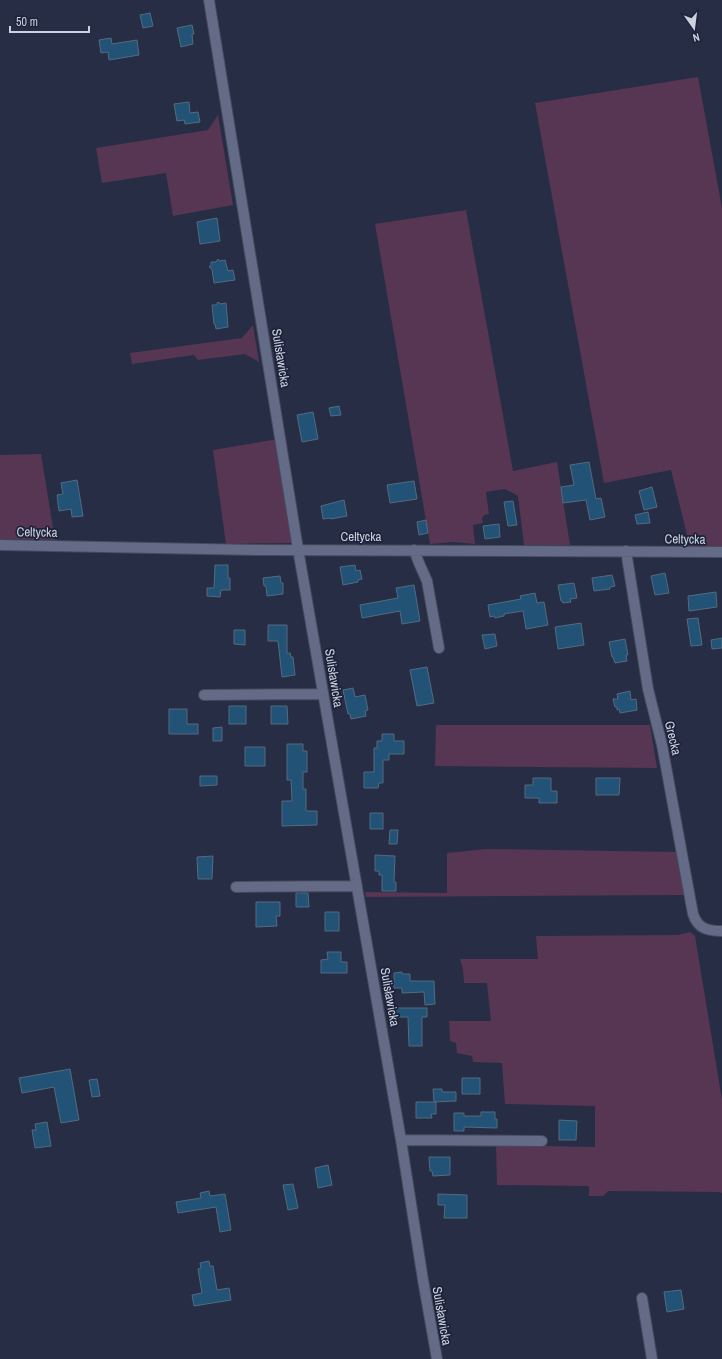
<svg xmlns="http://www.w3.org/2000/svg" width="722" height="1359" font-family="'Archivo Narrow',sans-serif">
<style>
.green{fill:#573654}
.building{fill:#225376;stroke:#526b7f}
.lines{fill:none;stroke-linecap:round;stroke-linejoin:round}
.minor-casing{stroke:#454a5d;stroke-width:12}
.minor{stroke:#636b86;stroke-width:10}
.labels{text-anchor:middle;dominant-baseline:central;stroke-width:3.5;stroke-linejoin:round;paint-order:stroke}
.street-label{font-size:13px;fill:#ccd1e0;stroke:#1d233a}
</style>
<rect width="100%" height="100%" fill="#272d44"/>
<!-- green -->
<path class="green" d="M698,77L722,208V548L690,547L671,470L604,483L535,103Z
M218,115L233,205L173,216L166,173L102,183L96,148L208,130Z
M466,210L513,471L557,462L570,545H524L518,496L505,489L486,492L489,514L484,515L482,518L483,523L473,525L475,544L453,542L430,544L375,224Z
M253,325L259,362L245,354L198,360L194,355L132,364L130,353L242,338Z
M272,440H277L292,537L291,543L226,544L213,450Z
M41,454L55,540L0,539V455Z
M436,725H650L657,768L435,766Z
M487,849L677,852L684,895L366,897L365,892L447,893V853Z
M690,932L695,936L722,1100V1193L720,1192L608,1191L603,1196H589V1186L497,1185L496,1145L595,1147V1106L505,1104L502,1063L473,1062L472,1056L457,1053L456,1043L450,1041L449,1021H491L487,983H464L463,969L460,959H538L536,936L678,935Z"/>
<!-- building -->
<path class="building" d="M150,13L153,26L143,28L140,15Z
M192,25L194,34H192L193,44L181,47L177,28Z
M111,38L112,44L137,40L139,55L109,60L108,52L101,53L99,40Z
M189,102L190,113L198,112L200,122L185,124L184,120L177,121L174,104Z
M217,218L220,241L200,244L197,222Z
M218,259L220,261L225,260L228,271L233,270L235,280L214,283L212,269L209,267L211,265V262H216Z
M218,302L221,304L226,303L228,327L216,329L215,324H214L212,305H216Z
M339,406L341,415L331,416L329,408Z
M313,412L318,439L302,442L297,415Z
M589,462L596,499L601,498L605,517L590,520L586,500L563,503L561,487L574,485L570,465Z
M77,480L83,516L72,517L71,509L59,511L57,495L63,494L61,483Z
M414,481L417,499L390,503L387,485Z
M652,487L657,507L644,510L639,491Z
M344,500L347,516L331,519V518L323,519L321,506Z
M513,501L517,525L508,526L504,502Z
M648,512L650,523L637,524L635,515Z
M426,520L428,533L419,535L417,522Z
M499,524L500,537L485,539L483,526Z
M215,565H228V578H230V590H221L220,597L207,596V588H214Z
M355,565L356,571L360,570L362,579L358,580V582L343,585L340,567Z
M665,573L669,593L655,595L651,576Z
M612,575L615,586L610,587V589L594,591L592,578Z
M280,576L281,583H283V594L267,596L266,586H264L263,578Z
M574,583L577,598L570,599L571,602L563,603L562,601H561L558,585Z
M414,585L420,621L402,624L400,611L362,618L360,605L398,598L396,588Z
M716,592L717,607L689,611L688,596Z
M535,593L537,603L544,602L548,625L526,629L523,611L504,614V616L495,618L494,616L490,617L488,605L521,599L520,596Z
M698,618L702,645L691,646L687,619Z
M581,623L584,645L558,649L555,627Z
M268,625H287V653H290L291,657H293L295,675L282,677L278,641H268Z
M234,630H245V645L234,644Z
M495,634L497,646L485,649L482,635Z
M722,638V648L712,649L711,640Z
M625,639L628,655H626L627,661L615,663L613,657H612L609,642Z
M427,667L434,703L417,706L410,670Z
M353,688L355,697L365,695L368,710L365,711L366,716L351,719L350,714H348L343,690Z
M630,691L631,700L636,699L637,710L620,713L619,709L617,710V707H615L613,699H618L617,694Z
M229,706H246V724H229Z
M271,706H287L288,724H271Z
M169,709H187V724H198V734H169Z
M222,727V741H213V728Z
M382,734H394V741H404V754H389V760H383V783H379L378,788H364V772H374V748H377V741H382Z
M287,744H303V751H307V772H303V789H306V811H317V825L282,826V801H292L291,780H287Z
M245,747H265V766H245Z
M200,776H217V785L200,786Z
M533,778H551V791H557V803H539V798H525V785H533Z
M596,778H620L619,795H596Z
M370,813H383V829H370Z
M390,830H398L397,844H389Z
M375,855L395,856L394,882H396V891H382V875H379V871H375Z
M213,856L212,879H198L197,857Z
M296,893H308L309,907H296Z
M256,902H280V916H276L277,926L256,927Z
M325,912H339V931H325Z
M327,952H341V962H347V973H321V960L328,959Z
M402,972V974H410V981H434L435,1004L425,1005L424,992L402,993V988H394V973Z
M396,1008H427V1017H422V1046H409L408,1017H396Z
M70,1069L79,1120L61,1123L54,1087L22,1093L19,1078Z
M462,1078H480V1094H462Z
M97,1079L100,1096L92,1097L89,1080Z
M433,1089H442V1092H456V1101L434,1102Z
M416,1102H436V1114H431L432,1118H416Z
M481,1112H495V1119H497V1128L464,1127V1131H454V1113H464V1116H481Z
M559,1120L577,1121L576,1140H559Z
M47,1122L51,1146L35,1148L32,1130H36L35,1124Z
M429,1157H450V1175L433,1176L432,1171H430Z
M328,1165L332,1185L318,1188L315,1168Z
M293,1184L298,1208L288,1210L283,1185Z
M209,1191L210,1196L225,1194L231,1230L220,1232L216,1207L178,1213L176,1202L201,1198L200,1193Z
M438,1194L467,1195V1218H444L445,1205H438Z
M209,1261L210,1266H213L217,1290L229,1288L231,1300L194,1306L192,1295L202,1293L198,1269L201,1268L200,1263Z
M681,1290L684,1309L667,1312L664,1292Z"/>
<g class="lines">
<defs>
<path id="minor" d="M209,0L298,549L401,1140L423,1280L437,1359
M0,545L259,550L722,552
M414,550L419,563L427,581L439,648
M626,551L648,689L662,745L693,914C698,929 708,931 722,931
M204,695L323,694
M236,887L357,886
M401,1140L542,1141
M642,1298L652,1359"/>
</defs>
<!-- minor casing -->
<use href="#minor" class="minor-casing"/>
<!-- minor -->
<use href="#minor" class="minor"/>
</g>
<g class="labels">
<!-- street labels -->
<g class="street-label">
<text transform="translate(281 358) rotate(81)">Sulisławicka</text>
<text transform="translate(37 532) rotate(1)">Celtycka</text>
<text x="361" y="536">Celtycka</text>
<text transform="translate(685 539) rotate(1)">Celtycka</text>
<text transform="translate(334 678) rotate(81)">Sulisławicka</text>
<text transform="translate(673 738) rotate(77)">Grecka</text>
<text transform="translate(390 997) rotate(80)">Sulisławicka</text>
<text transform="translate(442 1316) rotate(80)">Sulisławicka</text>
</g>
</g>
<!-- north arrow -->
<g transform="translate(694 28) rotate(166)" stroke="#1d233a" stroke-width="3" paint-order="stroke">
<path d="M0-3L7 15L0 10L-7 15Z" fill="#ccd1e0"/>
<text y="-6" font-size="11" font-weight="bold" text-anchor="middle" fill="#ccd1e0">N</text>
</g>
<!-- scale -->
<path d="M10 26v6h79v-6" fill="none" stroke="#ccd1e0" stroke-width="2"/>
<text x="16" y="26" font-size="12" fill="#ccd1e0" stroke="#1d233a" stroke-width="3" paint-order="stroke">50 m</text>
</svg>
